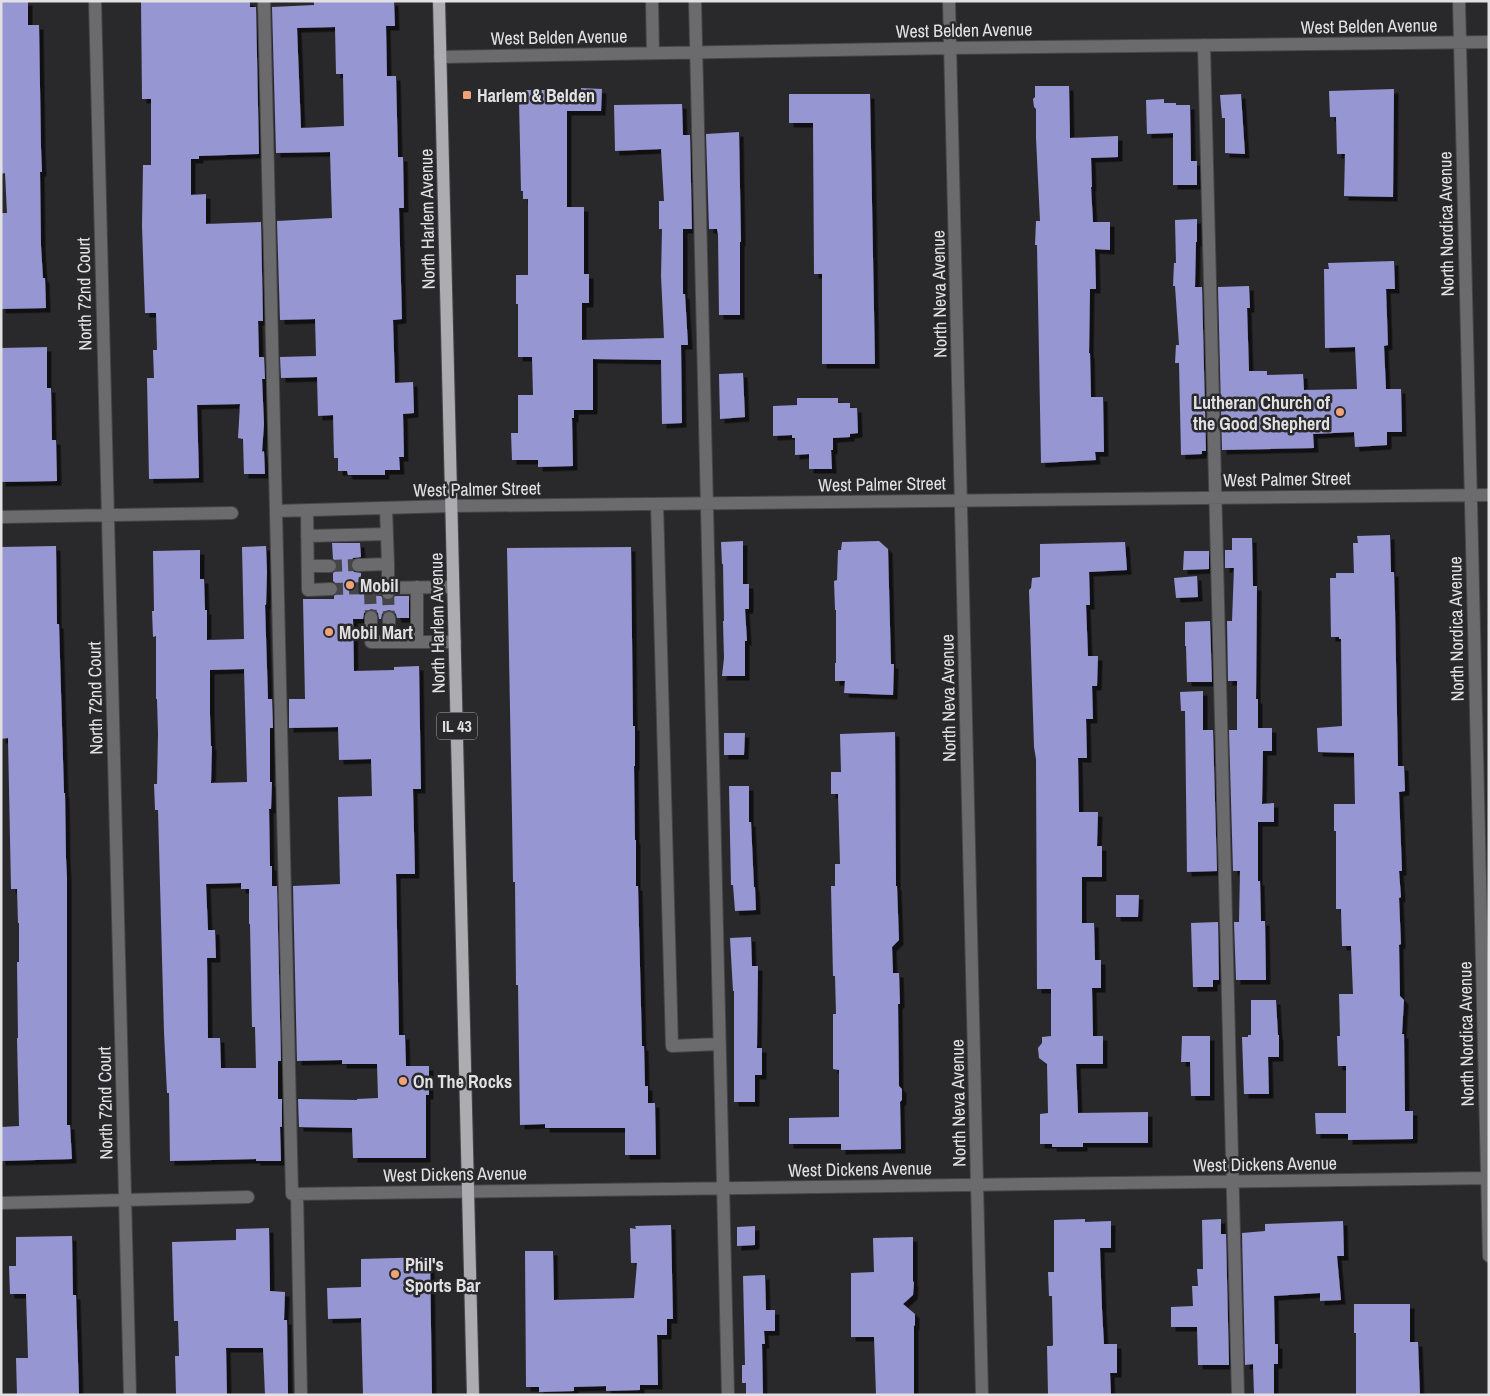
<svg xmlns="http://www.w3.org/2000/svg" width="1490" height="1396" font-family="'Archivo Narrow',sans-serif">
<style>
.building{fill:#9696d2;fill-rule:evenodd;filter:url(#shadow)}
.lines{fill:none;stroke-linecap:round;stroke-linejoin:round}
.minor-tunnel{stroke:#454547;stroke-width:12;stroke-dasharray:12 6;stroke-linecap:butt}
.minor-casing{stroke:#464649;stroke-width:14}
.major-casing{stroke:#464649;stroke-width:14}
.minor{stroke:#6b6b6d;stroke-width:12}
.major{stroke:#adadb1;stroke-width:12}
.poi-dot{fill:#efa377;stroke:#29292c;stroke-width:2}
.labels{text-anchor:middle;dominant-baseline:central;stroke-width:5;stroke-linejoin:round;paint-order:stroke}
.shield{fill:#29292c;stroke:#aaaaac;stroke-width:1}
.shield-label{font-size:16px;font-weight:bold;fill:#e1e1e3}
.street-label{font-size:18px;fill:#e1e1e3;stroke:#29292c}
.poi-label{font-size:18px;font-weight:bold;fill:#e1e1e3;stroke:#29292c;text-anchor:start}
</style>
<defs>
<filter id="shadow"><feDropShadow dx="4.5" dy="4.5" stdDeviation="0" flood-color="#0009"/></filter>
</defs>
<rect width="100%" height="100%" fill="#29292c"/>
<!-- building -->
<path class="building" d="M1,1H28V25H39L41,148L42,172H40L41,246L43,278H45L46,308L1,309V213H7L5,173L1,174Z
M141,1H250V7H256L259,154L199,156V159H191V195L206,194V224L261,222L263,321H258L259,357H264L265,379H262L264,424L262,452L264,451L265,474H244L243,439L238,438L240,404L197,405L199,478L149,479L147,378H154L153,350H157L156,313H145L142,226L143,165H151V99H142Z
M314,1H394L395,26H386L387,76H396L398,157H403L404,208H399L402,319L393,320L395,383L413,382L414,413L403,414L404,457H399L400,470H385V475H348L347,471H338V458H334L333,415L318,416L317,377L281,378L280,357L316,356L315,319L280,320L277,221L332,218L330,152L276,153L272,7L314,5ZM335,27L336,74H343L344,126L301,128L297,28Z
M1035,86H1069L1070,138L1118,136V157L1091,158L1092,187H1091L1093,222H1110V250L1095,249L1096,289H1090L1089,353H1090L1091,397H1103L1104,452H1095L1096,460L1041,463L1037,245H1035L1036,221H1040L1036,138V109L1034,107L1033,99L1035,97Z
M581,88L602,89L601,111H567V207H584V274H589V303H582V340L664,338L661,276L662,229H659V201H664L661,149L615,151L614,105L682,104L683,135H690L692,229H683V294H685L688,345H681L682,423L662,424L661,360L593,359V410H574V418H572L573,466L538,467V460H512L511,433H518V395H533L532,357H518V304H516V275H528V199H523V191H521L519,100H521V90H581Z
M1394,89L1393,197L1344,196L1345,154H1337L1336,117H1330L1329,91Z
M789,94H870L875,364H822V274H814L813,123H789Z
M1241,94L1245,154L1225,153V118H1222L1220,95Z
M1164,99V103H1176V105H1190L1191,161H1197V185H1173V133L1147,134L1146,100Z
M739,132L741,242H740V315H719L718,234L717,229H709L706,134Z
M1197,219V242H1196L1195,287H1202L1206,451H1202V454L1181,455L1179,363H1175L1176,345H1179L1175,286H1173L1174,263H1176L1175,220Z
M1394,261L1395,289H1386L1388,345L1384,346L1386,389H1401L1402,432H1387V445L1355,447L1354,432L1313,434L1314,448L1222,450L1218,287L1249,286L1250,308H1247L1249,371H1267V375L1303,374L1304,390L1357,389L1355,347L1325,348L1324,269H1329L1328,263Z
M47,347V388H51L52,440H56L57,481L1,482V348Z
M743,373L745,417L720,419L719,374Z
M797,398H838V403H850V408H857L858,433L850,434V437L833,438V450H831L832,469H809V454L795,455V438H792V435L773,436V406L797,405Z
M1390,535L1391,572H1394L1395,609L1398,766H1404L1405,791L1399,792L1402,871H1399L1401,897L1399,898L1401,944L1399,945L1400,996L1404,1000L1402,1034H1404L1405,1111H1413V1139L1348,1140V1134H1316L1315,1113H1346V1066H1338L1337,1036H1340L1339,994H1353L1351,946H1342L1341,909H1336V831H1334V804H1355L1354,753L1318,752L1317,728L1342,726L1341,639H1339V637H1331L1330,578H1336V573H1354L1353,543H1358L1357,536Z
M1232,538H1252L1253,586H1257L1256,699H1258V728H1272V751H1263L1262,804L1274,803V822H1258V881H1260L1261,921H1265L1266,980H1236L1234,922H1239L1240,871H1233L1229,730H1237V681H1228L1227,621H1232L1234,568H1225V550H1232Z
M743,541V584H749V609H745L747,641H745V676H722L724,658L723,621H724L723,564H722L721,542Z
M879,541L888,549L891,664H894L893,695L844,693L845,681H835V663H836V610H835L834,581L837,580L838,550H841L842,542Z
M1125,542L1127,570L1089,572L1090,605H1086L1088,656H1098L1097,686H1092L1093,719H1086L1087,758H1078L1079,812H1098L1097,846H1102V877H1082V923H1094L1095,960H1101V988H1092L1093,1036H1103V1064H1076L1078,1113L1148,1112V1143H1083V1147H1052V1144H1040V1114L1048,1113L1047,1064L1039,1058L1038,1048L1042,1043V1037L1051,1036V989H1037L1036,759L1034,747L1029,590L1031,588L1032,578L1040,577V544Z
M332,543H360L361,557L353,558L351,562L350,566L354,572L361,573V580L364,583L362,589L366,595L381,596L384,600L388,601L392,600L395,596H409V618H397L396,614L393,611L389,610L385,611L382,614L381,619H379L378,613L375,610L371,609L364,613L363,619H353L354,671L394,670V667L419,666L421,789H413L415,874H396L399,1035H405L406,1066H429V1095H426V1158H353L352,1128L299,1127L298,1099L357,1100V1099L378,1098L377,1064H342V1060L297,1061L293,886L340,884L338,797L372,796L371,759L339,760L338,727L289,728V699H305L303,599H334V596L338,592V585L333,581V573L337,570L338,566L337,562L333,559Z
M56,546L57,624H59L64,793H65L66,858L67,878V1125H70L72,1159L1,1161V1127L19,1126L17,1038H18L17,962H19V923H18L17,889H11L8,738L1,739V547Z
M266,546L267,572L266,605H265L268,699H272L273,728H270V782H272L271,809H269L270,866H272V886H277L281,1061H278V1099H282V1127H280L281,1161H256V1159L170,1161L169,1093H167L164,1032L158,810H155L154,784H157L158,734L157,699H156V636L153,637L152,611H154L153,551L200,550V579H204L205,610H207V640L244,639L242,547ZM244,669L247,782L211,783L212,746H211L210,715V670ZM241,883V889H249V924H250L252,1027H255L256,1068H221L220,1038H208L207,958H216L215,930H208L206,884Z
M631,547L633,726H635V766H634L635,840H636V886H638L642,1046H644L645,1086H648V1103H655L656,1155H625V1128H545V1124L520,1125L518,985H516L515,882H513L512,816L507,548Z
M1184,551H1209V569L1183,570Z
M1197,576L1198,597L1176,598L1174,578Z
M1210,621L1212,682H1187L1186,646H1185V622Z
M1203,691V730H1213L1217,871L1187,872L1185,711H1181L1180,692Z
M895,732L896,886H897L899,940L892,947L893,973H899L900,1004H898L899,1086L902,1089V1100L900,1102L901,1149L841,1150V1144H789V1118L839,1117V1070L833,1069V1014H836L835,976H833L831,886H835V864H840L838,794H831V772H841L840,734Z
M724,733H745L744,755H724Z
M729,786H749V822H751L754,887H755L756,910L735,911L733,885H731Z
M1116,895H1139L1138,917H1116Z
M1218,922L1219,980H1213V987H1193L1191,923Z
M751,937L752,966H758L757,1048H762V1075H755V1102H734V991H733L730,938Z
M1251,1000H1276L1278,1035H1279V1057H1268L1269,1094H1244L1242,1037H1248V1035H1251Z
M1182,1036H1210V1096H1191L1190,1062H1181Z
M1085,1219V1222L1111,1221V1248H1100L1102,1309L1104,1344H1117V1373H1110L1111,1395H1048L1047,1346H1052L1053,1345L1052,1296H1049L1048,1272H1054V1220Z
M1221,1219V1234H1226L1229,1365H1198L1197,1327H1171V1307L1193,1306L1192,1286H1198L1197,1269H1203L1202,1220Z
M1343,1221L1344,1256H1337L1341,1300L1320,1301V1293L1274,1296L1275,1344H1278V1364H1274V1395H1254L1253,1364L1245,1365L1242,1233L1265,1231V1224Z
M671,1225L673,1319H667V1335H657L658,1385H640V1390L606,1391V1386L574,1387V1391L539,1392V1387H526L525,1251H553L554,1300L634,1298L637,1263H631L630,1228L636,1229L635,1226Z
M755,1226V1245L737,1246V1227Z
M269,1228L270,1291L285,1292L284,1320H287L288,1395H265L263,1348H226L227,1395H176L175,1356H179L178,1321H174L172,1242L236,1240V1229Z
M72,1236L73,1295H76L79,1395H17L16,1358H28L26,1294H10L9,1266H16V1237Z
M913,1237V1281L914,1283L913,1295L903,1304L915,1314V1325L914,1326V1395H876L874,1337H851V1273L874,1272L873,1238Z
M430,1257L432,1395H363L361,1318L328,1319L327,1288L361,1287V1259Z
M765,1275L766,1310H775V1331H764L765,1344H762L763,1395H746V1383H742V1365H745L743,1276Z
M1354,1304H1410V1342H1418L1420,1395H1356V1333H1354Z"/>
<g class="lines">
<!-- minor-tunnel -->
<path class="minor-tunnel" d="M330,566L358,565
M331,589L367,588
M370,592L371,617
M388,593L389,618"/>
<defs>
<path id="minor" d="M95,1L130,1395
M264,1L292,1194L1489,1178
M652,1L653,53
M695,1L728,1395
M949,1L982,1395
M1459,1L1489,1256
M1204,45L1238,1395
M440,57L950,48L1489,42
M657,504L672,1046L719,1044
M386,508L388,564
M307,510L308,590L331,589
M276,511L451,506L1489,495
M1,517L232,513
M307,536L387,534
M358,565L388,564V593
M308,566H330
M417,587V642
M370,588L453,587
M371,617V642H455
M389,618V642
M297,1194L301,1395
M1,1203L248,1197"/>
<path id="major" d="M439,1L473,1395"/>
</defs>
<!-- minor casing -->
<use href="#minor" class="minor-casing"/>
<!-- major casing -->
<use href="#major" class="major-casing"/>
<!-- minor -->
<use href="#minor" class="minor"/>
<!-- major -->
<use href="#major" class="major"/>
</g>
<!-- markers -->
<g class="poi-dot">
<rect x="462" y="90" width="10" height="10" rx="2.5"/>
<circle cx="1340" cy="412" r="5"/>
<circle cx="350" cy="585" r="5"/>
<circle cx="329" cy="632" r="5"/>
<circle cx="403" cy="1081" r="5"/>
<circle cx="395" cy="1274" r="5"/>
</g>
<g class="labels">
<!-- shield labels -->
<rect class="shield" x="437" y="712.5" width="40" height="27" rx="4"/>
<g class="shield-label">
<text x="457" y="726">IL 43</text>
</g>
<!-- street labels -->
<g class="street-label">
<text transform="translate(1369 26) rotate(-1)">West Belden Avenue</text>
<text transform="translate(964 30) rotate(-1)">West Belden Avenue</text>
<text transform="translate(559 37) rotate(-1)">West Belden Avenue</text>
<text transform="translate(427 219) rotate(-91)">North Harlem Avenue</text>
<text transform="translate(1446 224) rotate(-91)">North Nordica Avenue</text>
<text transform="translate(84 294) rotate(-91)">North 72nd Court</text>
<text transform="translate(939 294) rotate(-91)">North Neva Avenue</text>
<text transform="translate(1287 479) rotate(-1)">West Palmer Street</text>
<text transform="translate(882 484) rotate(-1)">West Palmer Street</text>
<text transform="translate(477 489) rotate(-1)">West Palmer Street</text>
<text transform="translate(437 623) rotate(-91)">North Harlem Avenue</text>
<text transform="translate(1456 629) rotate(-91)">North Nordica Avenue</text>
<text transform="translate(95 698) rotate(-91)">North 72nd Court</text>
<text transform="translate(948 698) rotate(-91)">North Neva Avenue</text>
<text transform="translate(1466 1034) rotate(-91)">North Nordica Avenue</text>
<text transform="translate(105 1103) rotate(-91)">North 72nd Court</text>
<text transform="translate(958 1103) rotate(-91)">North Neva Avenue</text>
<text transform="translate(1265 1164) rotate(-1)">West Dickens Avenue</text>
<text transform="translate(860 1169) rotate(-1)">West Dickens Avenue</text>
<text transform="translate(455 1174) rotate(-1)">West Dickens Avenue</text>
</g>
<!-- poi labels -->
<g class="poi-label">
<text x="477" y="95">Harlem &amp; Belden</text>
<text x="1330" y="402" text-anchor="end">Lutheran Church of<tspan x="1330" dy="21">the Good Shepherd</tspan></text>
<text x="360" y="585">Mobil</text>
<text x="339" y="632">Mobil Mart</text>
<text x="413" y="1081">On The Rocks</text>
<text x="405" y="1264">Phil's<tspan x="405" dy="21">Sports Bar</tspan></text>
</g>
</g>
<!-- border -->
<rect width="1490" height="1396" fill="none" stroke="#e1e1e3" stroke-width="5"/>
</svg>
